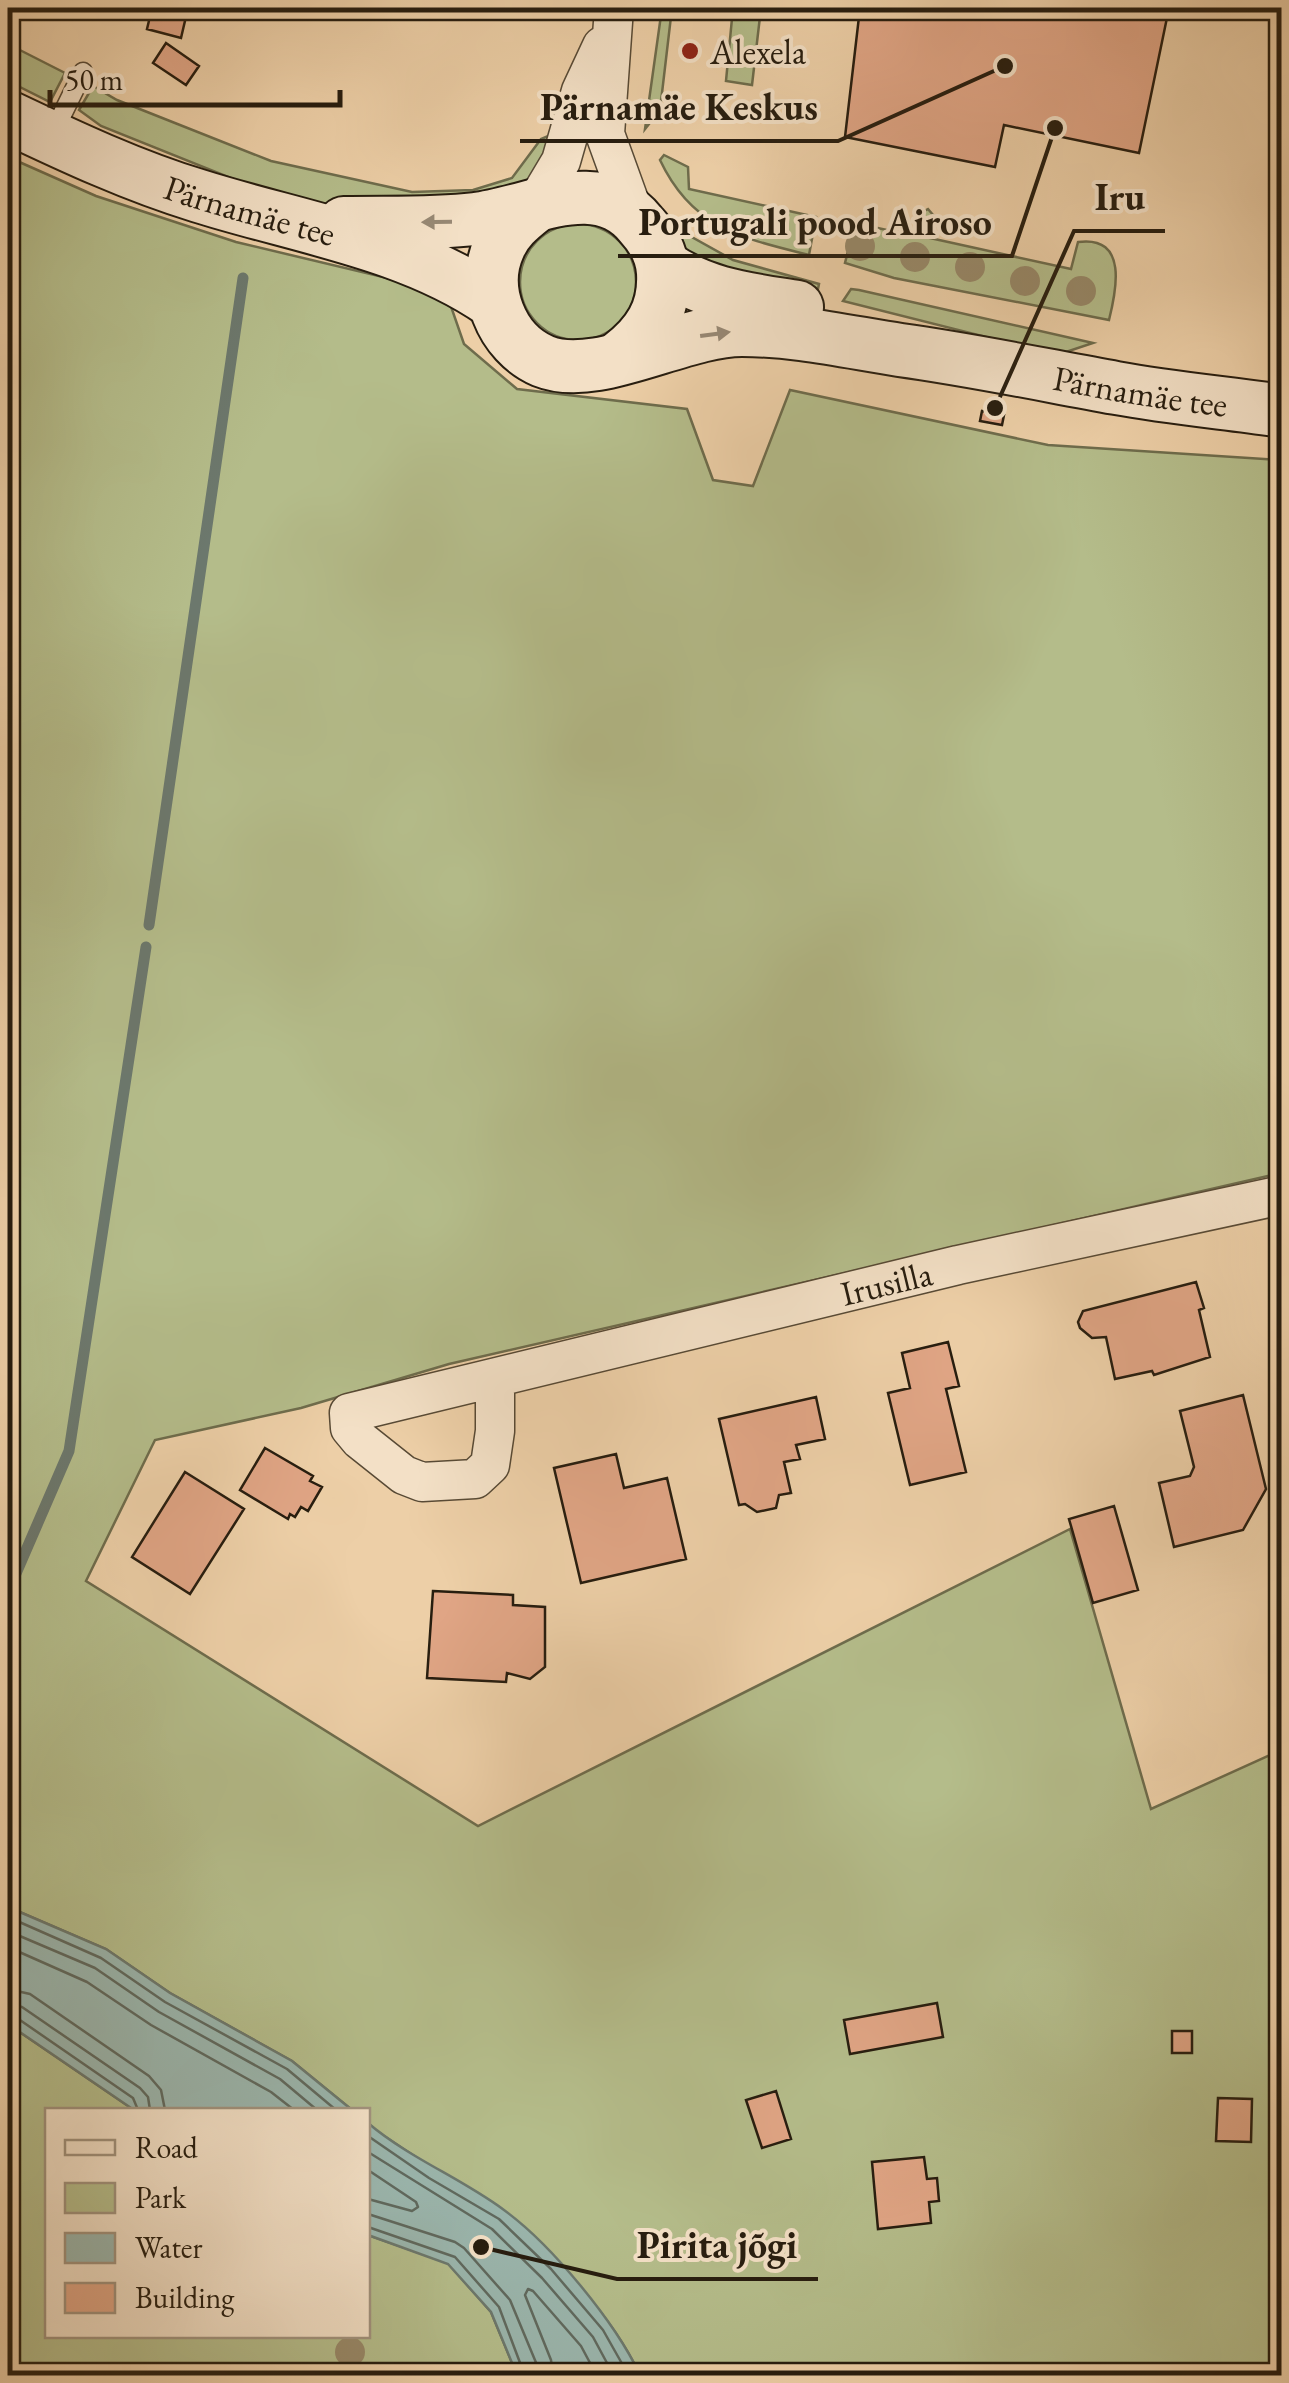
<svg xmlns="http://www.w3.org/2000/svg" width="1289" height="2383" font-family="'EB Garamond',serif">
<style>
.green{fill:#b4bc8a;stroke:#6e6c4c;stroke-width:2.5}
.water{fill:#9ab5ac;stroke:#6c786d;stroke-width:2.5}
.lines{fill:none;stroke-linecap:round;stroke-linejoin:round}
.shore{stroke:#60695e;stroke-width:2.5}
.stream{stroke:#6c786d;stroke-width:11}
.building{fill:#e0a585;stroke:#271d0f;stroke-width:2.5}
.service-casing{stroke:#584a35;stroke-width:21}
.minor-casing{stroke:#584a35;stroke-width:41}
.secondary-casing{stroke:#271d0f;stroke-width:56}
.service{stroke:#f3e0c6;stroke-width:18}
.minor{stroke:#f3e0c6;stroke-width:38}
.secondary{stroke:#f3e0c6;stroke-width:52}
.tree{fill:#978868}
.oneway{fill:#978874}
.poi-dot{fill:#8f2418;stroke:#f3e0c6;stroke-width:4}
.labels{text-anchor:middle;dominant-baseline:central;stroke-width:8;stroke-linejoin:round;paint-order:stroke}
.poi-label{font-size:35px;fill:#271d0f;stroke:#f3e0c6;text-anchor:start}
.street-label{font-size:35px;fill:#271d0f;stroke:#f3e0c6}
.leader{fill:none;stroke:#271d0f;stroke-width:4}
.callout-dot{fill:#271d0f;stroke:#f3e0c6;stroke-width:4}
.callout-label{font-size:38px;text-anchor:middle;font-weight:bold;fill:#271d0f;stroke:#f3e0c6;stroke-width:8;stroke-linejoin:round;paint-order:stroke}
</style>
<rect width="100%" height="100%" fill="#edcfa7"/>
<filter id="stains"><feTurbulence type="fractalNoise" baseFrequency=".002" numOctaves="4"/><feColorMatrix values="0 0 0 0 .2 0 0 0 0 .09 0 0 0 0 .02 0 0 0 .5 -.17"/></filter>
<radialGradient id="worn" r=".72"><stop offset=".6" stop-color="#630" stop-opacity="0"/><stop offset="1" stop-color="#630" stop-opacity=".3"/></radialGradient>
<!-- green -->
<path class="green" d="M662,8H672L660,110L645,129Z
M733,8H761L752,85L726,81Z
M8,44L65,73L50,102L8,81Z
M93,86L117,100L271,161L412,192L473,190L512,178L541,139L548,136L555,138L547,160L520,189L330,206L258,189L101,126L79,110Z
M664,155L688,167L689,189L816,217L809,255C741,238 692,228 660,160Z
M8,157L96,196L236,242L446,292L464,344L517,389L687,409L713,480L753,486L790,390L1048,445L1281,460V1173L449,1364L301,1408L155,1440L86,1581L478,1826L1070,1529L1151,1809L1281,1750V2375H640C587,2264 474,2196 375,2130L368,2123V2110H352L292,2061L170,1993L106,1949L8,1907Z
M928,209L934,216L930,238L1071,269L1078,242C1129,235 1116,292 1109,320L894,278L845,263L855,223L914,236L919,214Z
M666,217L681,231L733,260L819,284L817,294L731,279L681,252Z
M520 282a58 58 0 1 1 116 0a58 58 0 1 1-116 0Z
M851,289L859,290L1093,343L1063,353L1042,351L843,301Z
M8,2024L134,2110H48V2336H368V2235L448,2263L491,2312L517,2375H8Z"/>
<!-- water -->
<path class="water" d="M8,1907L106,1949L170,1993L292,2061L352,2110H134L8,2024Z
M368,2123C409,2158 461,2178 504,2210C552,2245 615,2322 640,2375H517L491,2312L448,2264L368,2235Z"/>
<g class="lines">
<!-- shore -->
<path class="shore" d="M8,1917L101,1958L165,2002L287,2069L336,2110
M8,1931L95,1968L159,2012L280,2079L317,2110
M8,1947L87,1982L151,2025L271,2092L294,2110
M8,1989L30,1994L149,2076L161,2090L165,2110
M8,2004L22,2007L140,2088L148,2097L150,2110
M8,2016L17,2018L133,2098L138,2110
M368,2136L429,2178L499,2219L551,2269L603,2330L629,2376
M368,2152L492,2229L542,2278L593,2337L614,2376
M368,2170L416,2202L418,2207L412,2211L368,2199
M368,2214L455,2242L464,2248L510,2300L537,2365L538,2376
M368,2227L455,2257L499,2307L525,2376
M553,2376L551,2360L525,2295L528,2289L533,2291L581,2346L597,2376"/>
<!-- stream -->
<path class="stream" d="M149,925L243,278
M8,1592L69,1451L146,947"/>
</g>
<!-- building -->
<path class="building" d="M152,8H188L181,38L147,29Z
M860,8H1169L1139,153L1004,125L995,167L845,137Z
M166,43L199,66L186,85L153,63Z
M1278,165L1282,166V193L1272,191Z
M982,411L1004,415L1002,425L980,421Z
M1196,1282L1204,1308L1199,1310L1210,1357L1154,1375L1152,1371L1115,1379L1106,1337L1092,1338L1080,1328L1078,1322L1083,1311Z
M948,1342L959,1386L946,1389L966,1472L910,1485L888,1393L910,1388L902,1353Z
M1243,1395L1266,1489L1243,1530L1174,1547L1159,1483L1190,1476L1194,1467L1180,1411Z
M816,1397L825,1439L796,1445L800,1459L784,1462L791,1493L779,1495L776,1508L757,1512L745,1504L739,1505L719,1419Z
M265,1448L313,1476L310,1481L322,1487L308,1511L301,1507L295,1517L290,1514L288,1519L240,1490Z
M616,1454L624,1488L667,1478L686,1559L581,1583L554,1468Z
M185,1472L244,1509L190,1594L132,1557Z
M1114,1506L1138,1590L1093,1603L1069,1519Z
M433,1591L513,1595V1605L545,1607V1667L530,1679L507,1673L506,1682L427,1678Z
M937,2003L943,2037L850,2054L844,2020Z
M1172,2031H1192V2053H1172Z
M776,2091L791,2139L762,2148L746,2100Z
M1218,2098L1252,2099L1251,2142L1216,2141Z
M924,2157L927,2179L937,2178L939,2201L929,2202L931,2223L878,2229L872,2162Z"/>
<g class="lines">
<defs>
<path id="service" d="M53,133L83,72"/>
<g id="minor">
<path d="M614,8L605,134L635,217"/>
<path d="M533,208L561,161L581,91L602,46"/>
<path id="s1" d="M495,1378V1431L490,1465L475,1479L422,1482L404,1475L360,1440L350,1428L349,1413L958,1265L1282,1195"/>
</g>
<g id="secondary">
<path id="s2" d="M8,117C69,146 133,176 199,196C297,227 408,243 493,302"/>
<path id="s3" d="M533,208C519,219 506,230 499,247C480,289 501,343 543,361C597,383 681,330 742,330C795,330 848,342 900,350C973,360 1044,375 1116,388C1171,398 1227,403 1282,411"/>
<path d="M344,223C388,222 432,224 475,219C530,213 598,171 641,225C653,238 662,254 663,273C665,310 649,335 620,357"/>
<path d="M663,266C705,295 748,299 797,307"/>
</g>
</defs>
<!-- service casing -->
<use href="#service" class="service-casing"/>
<!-- minor casing -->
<use href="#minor" class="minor-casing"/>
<!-- secondary casing -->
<use href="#secondary" class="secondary-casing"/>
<!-- service -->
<use href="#service" class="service"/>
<!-- minor -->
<use href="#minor" class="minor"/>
<!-- secondary -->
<use href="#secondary" class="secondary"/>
</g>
<!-- trees -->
<g class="tree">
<circle cx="860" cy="246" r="15"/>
<circle cx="915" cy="257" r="15"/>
<circle cx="970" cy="267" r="15"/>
<circle cx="1025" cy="281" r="15"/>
<circle cx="1081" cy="291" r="15"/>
<circle cx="350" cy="2352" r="15"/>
</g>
<!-- one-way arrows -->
<defs><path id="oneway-solid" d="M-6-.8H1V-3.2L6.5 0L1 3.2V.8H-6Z" transform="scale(2.5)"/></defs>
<g class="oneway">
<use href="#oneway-solid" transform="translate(437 222) rotate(179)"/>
<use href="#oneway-solid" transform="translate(715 334) rotate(-8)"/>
</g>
<!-- markers -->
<circle class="poi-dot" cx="690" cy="51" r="10"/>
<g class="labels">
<!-- poi labels -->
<g class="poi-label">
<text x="710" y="51">Alexela</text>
</g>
<!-- street labels -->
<g class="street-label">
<text stroke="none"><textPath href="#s2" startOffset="260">Pärnamäe tee</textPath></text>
<text stroke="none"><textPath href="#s3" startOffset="795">Pärnamäe tee</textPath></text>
<text stroke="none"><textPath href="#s1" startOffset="820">Irusilla</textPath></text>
</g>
</g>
<!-- callouts -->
<path class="leader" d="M1005 66L838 141H520M995 408L1074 231H1165M1055 128L1012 256H618M481 2247L617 2279H818"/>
<g class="callout-dot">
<circle cx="1005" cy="66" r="10"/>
<circle cx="995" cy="408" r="10"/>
<circle cx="1055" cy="128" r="10"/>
<circle cx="481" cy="2247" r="10"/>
</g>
<g class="callout-label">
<text x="679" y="120">Pärnamäe Keskus</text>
<text x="1120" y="210">Iru</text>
<text x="815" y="235">Portugali pood Airoso</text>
<text x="717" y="2258">Pirita jõgi</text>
</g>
<!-- margin -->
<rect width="1289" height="2383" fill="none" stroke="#edcfa7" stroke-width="40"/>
<rect x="10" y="10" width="1269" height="2363" fill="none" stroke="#271d0f" stroke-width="5"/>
<rect x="20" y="20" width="1249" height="2343" fill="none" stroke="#271d0f" stroke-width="2.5"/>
<!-- legend -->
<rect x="45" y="2108" width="325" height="230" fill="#f3e0c6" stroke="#a1927d" stroke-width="2.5"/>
<rect x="65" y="2140" width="50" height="15" fill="#f3e0c6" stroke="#a1927d" stroke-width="2.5"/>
<text x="135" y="2158" font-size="30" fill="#271d0f">Road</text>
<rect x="65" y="2183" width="50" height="30" fill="#b4bc8a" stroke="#a1927d" stroke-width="2.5"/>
<text x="135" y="2208" font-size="30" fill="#271d0f">Park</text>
<rect x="65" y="2233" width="50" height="30" fill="#9ab5ac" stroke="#a1927d" stroke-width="2.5"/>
<text x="135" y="2258" font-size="30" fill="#271d0f">Water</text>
<rect x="65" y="2283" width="50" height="30" fill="#e0a585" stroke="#a1927d" stroke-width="2.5"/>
<text x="135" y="2308" font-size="30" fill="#271d0f">Building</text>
<!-- scale -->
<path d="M50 90v15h290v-15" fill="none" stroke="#271d0f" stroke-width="5"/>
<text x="65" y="90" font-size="30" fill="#271d0f" stroke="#f3e0c6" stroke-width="8" paint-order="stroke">50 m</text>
<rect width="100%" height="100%" filter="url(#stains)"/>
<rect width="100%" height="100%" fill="url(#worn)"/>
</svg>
